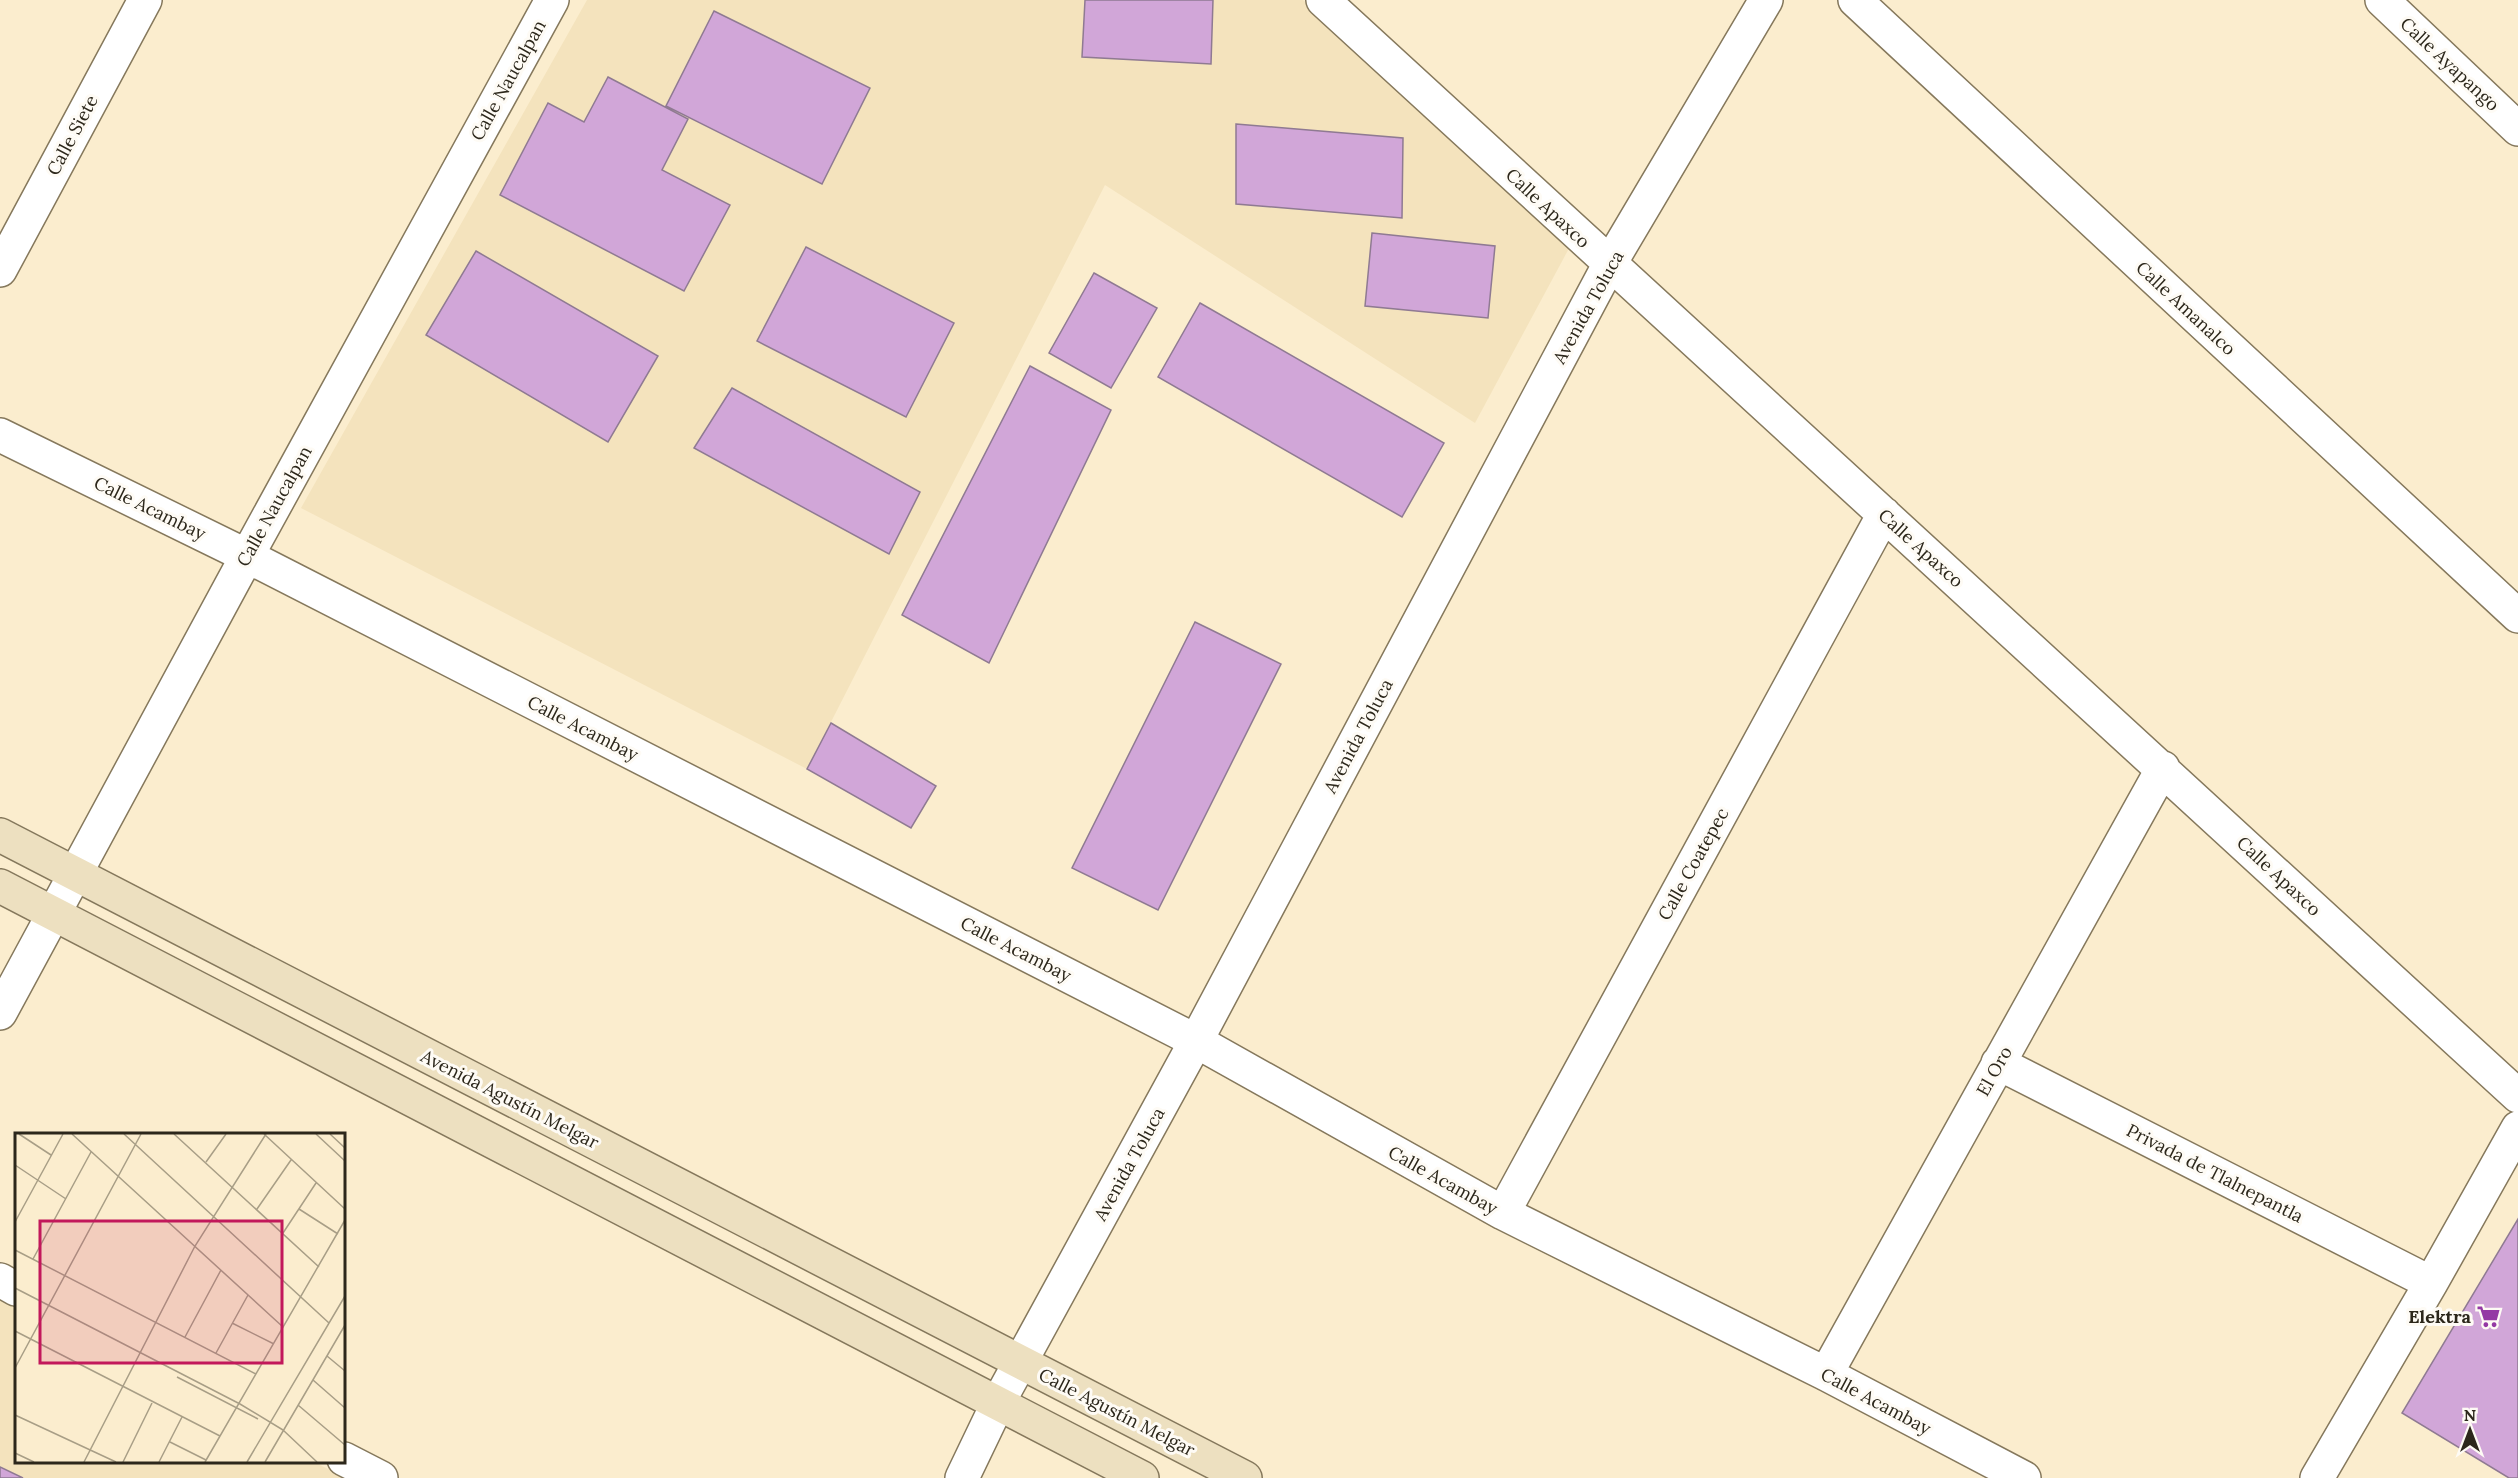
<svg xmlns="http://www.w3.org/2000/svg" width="2518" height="1478" font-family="Lora,serif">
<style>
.built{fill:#f4e3bd}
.building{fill:#d1a6d8;stroke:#8f7a92;stroke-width:1.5}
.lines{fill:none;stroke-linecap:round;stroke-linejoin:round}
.street-casing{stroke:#85785c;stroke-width:36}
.secondary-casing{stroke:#85785c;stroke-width:36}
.street{stroke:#fff;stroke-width:33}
.secondary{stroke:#ede0c0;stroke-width:33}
.labels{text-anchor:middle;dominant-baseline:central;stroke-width:6;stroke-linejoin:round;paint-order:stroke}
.street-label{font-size:18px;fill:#2c271b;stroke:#fefbf5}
.poi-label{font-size:18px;font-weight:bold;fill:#2c271b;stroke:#fefbf5;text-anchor:end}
.inset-road{fill:none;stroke:#a89e86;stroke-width:1.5}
.view{fill:#c2185b;fill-opacity:0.15;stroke:#c2185b;stroke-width:3}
.inset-edge{fill:none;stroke:#2c271b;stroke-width:3}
</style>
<rect width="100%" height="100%" fill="#fbedce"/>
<!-- built -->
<path class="built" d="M587,0H1303L1574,239L1475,423L1105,185L807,769L301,508Z
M0,1297L16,1306V1462H314L346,1478H0Z"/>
<!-- building -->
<path class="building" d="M1085,0H1213L1211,64L1082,57Z
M714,11L870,88L822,184L666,106Z
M608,77L688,119L662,170L730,205L684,291L500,195L548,103L584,122Z
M1236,124L1403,138L1402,218L1236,204Z
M1372,233L1495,246L1488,318L1365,306Z
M806,247L954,323L906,417L757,341Z
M476,251L658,356L608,442L426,335Z
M1094,273L1157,308L1111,388L1049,353Z
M1200,303L1444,443L1402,517L1158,377Z
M1030,366L1111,410L989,663L902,615Z
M732,388L920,492L889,554L694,448Z
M1195,622L1281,664L1158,910L1072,868Z
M831,723L936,786L911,828L807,769Z
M2518,1219V1478H2509L2402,1413Z
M0,1467L23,1478H0Z"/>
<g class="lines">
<defs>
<path id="street" d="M1323,0L2518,1096
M1855,0L2518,616
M2382,0L2518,129
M0,270L145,0
M0,435L247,556L1196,1041L1503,1213L1826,1374L2024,1478
M0,1013L247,556L552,0
M1998,1063L2431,1283
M1503,1213L1884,514
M0,1280L16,1289
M1826,1374L2163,768
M344,1459L381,1478
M962,1478L998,1403L1196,1041L1609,265L1766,0
M2317,1478L2431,1283L2518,1128"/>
<path id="secondary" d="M0,835L1245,1478
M0,886L1142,1478"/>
</defs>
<!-- street casing -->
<use href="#street" class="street-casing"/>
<!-- secondary casing -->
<use href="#secondary" class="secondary-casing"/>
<!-- street -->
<use href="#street" class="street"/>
<!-- secondary -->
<use href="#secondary" class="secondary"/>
</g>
<!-- icons -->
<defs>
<symbol id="supermarket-bare" viewBox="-9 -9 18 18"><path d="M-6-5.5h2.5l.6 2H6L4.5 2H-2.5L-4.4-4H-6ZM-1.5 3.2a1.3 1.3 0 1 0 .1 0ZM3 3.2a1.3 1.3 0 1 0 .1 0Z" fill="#9439a4" stroke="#fefbf5" stroke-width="2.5" paint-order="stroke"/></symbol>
</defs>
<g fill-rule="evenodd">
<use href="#supermarket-bare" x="2472" y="1300" width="33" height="33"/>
</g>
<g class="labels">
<!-- street labels -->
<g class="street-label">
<text transform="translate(2450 64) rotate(43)">Calle Ayapango</text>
<text transform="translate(508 80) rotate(-61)">Calle Naucalpan</text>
<text transform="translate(72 135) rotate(-62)">Calle Siete</text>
<text transform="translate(1548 208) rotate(43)">Calle Apaxco</text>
<text transform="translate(1588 307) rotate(-61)">Avenida Toluca</text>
<text transform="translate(2186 308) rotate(43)">Calle Amanalco</text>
<text transform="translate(274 506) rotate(-61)">Calle Naucalpan</text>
<text transform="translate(150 508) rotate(26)">Calle Acambay</text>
<text transform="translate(1921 548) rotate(42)">Calle Apaxco</text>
<text transform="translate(583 728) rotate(27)">Calle Acambay</text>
<text transform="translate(1358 736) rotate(-62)">Avenida Toluca</text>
<text transform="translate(1693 864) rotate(-61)">Calle Coatepec</text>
<text transform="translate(2279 876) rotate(43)">Calle Apaxco</text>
<text transform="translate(1016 949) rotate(27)">Calle Acambay</text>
<text transform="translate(1994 1071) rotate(-61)">El Oro</text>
<text transform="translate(510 1099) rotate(27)">Avenida Agustín Melgar</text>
<text transform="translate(1129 1164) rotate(-61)">Avenida Toluca</text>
<text transform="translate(2215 1173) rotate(27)">Privada de Tlalnepantla</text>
<text transform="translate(1443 1180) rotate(29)">Calle Acambay</text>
<text transform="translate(1876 1401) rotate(28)">Calle Acambay</text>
<text transform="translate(1117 1412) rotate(27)">Calle Agustín Melgar</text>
</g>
<!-- poi labels -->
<g class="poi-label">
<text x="2471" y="1316">Elektra</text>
</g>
</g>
<!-- overview -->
<g transform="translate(15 1133)">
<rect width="330" height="330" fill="#fbedce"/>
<path class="inset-road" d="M4,1L36,22M57,1L268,194M109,1L314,190M159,1L304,134M249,1L330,76M301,1L330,28M315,1L330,15M191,29L211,1M0,32L51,66M242,76L276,27M284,76L323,101M0,89L48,1M268,100L301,50M0,117L241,241M18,126L76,19M0,155L225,271L268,297M217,190L259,211M0,198L205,303M170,204L206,137M201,220L233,162M312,223L330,238M0,235L126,1M162,244L243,286M298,247L330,275M283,272L330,312M0,282L101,329M268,297L302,329M155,309L191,327M0,320L19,329M69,329L180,113L251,1M108,329L137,270M144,329L167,284M190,329L330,87M232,329L330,163M250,329L330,192"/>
<path class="view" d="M25,88H267V230H25Z"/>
<rect width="330" height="330" class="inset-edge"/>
</g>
<!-- north arrow -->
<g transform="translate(2470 1430)" stroke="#fefbf5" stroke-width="4.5" paint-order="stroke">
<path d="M0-4.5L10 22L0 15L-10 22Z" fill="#2c271b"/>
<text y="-9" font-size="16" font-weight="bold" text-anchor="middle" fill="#2c271b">N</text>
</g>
</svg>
